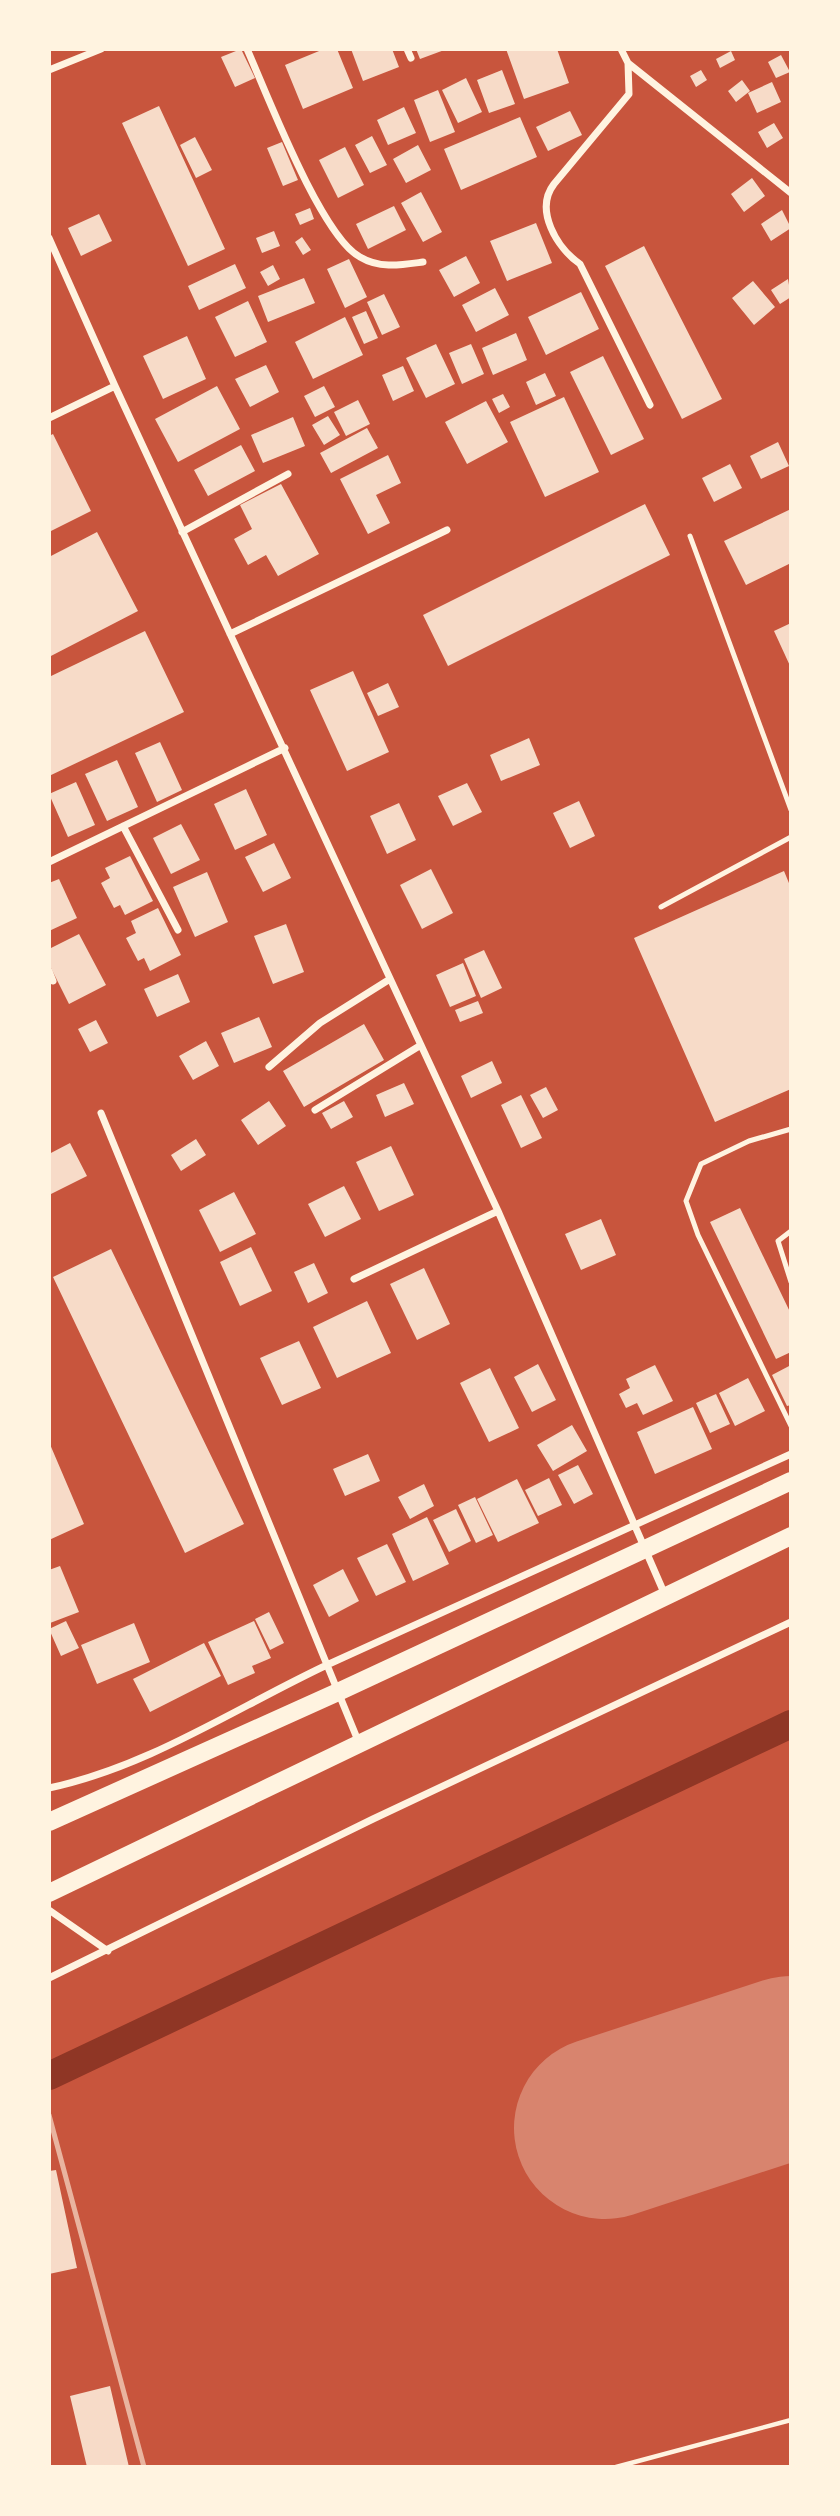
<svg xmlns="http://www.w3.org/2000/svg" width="840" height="2516" font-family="Quicksand,sans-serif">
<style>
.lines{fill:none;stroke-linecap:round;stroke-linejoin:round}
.canal{stroke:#8f3625;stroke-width:28}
.runway{stroke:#d8846e;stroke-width:182}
.building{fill:#f7dbc8}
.path{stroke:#fff3e0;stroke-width:4.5}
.service{stroke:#fff3e0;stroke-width:5}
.minor{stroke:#fff3e0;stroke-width:7}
.primary{stroke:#fff3e0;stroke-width:18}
.rail{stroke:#e9b49f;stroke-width:5}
</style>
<rect width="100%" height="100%" fill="#c8553d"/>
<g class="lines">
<!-- canal -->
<path class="canal" d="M49,2076L791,1724"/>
<!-- runway -->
<path class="runway" d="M605,2128L791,2067"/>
</g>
<!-- building -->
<path class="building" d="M241,49L255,78L235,87L221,57Z
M324,49H337L353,88L303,109L285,65Z
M351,49H392L399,67L363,81Z
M416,49H447L420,59Z
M506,49H557L569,83L524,99Z
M731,51L735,60L720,68L716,59Z
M781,55L790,72L776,78L768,62Z
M502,70L515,104L489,113L477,80Z
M701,70L707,80L696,87L690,76Z
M466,78L482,112L458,123L442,90Z
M742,80L750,91L736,102L728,91Z
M772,82L781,102L757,113L748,93Z
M438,90L455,132L430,142L414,100Z
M159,106L225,249L188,266L122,123Z
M404,107L416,133L388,145L377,120Z
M570,111L582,135L548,151L536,127Z
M520,117L537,157L461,190L444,149Z
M774,123L783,138L767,148L758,132Z
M372,136L387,165L370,173L355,145Z
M195,137L212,170L196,178L180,145Z
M282,142L298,180L283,186L267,148Z
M418,145L431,170L406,183L393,159Z
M345,147L364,185L338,198L319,160Z
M752,178L765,196L744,212L731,194Z
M421,192L442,232L423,242L401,203Z
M394,206L406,230L368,249L356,224Z
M310,208L314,219L300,225L295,214Z
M782,210L791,228L771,241L761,224Z
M99,214L112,241L81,256L68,228Z
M536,223L552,263L507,281L490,241Z
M274,231L280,246L262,253L256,238Z
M302,237L311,250L303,255L295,242Z
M644,246L722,399L682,419L605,266Z
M466,256L480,283L454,297L439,270Z
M349,259L367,297L345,308L327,269Z
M235,264L246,288L199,310L188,286Z
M273,265L280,279L268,286L260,272Z
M304,278L315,303L268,322L258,296Z
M788,279L791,297L780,304L771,290Z
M753,281L775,307L754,325L732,298Z
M495,288L509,315L476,332L462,305Z
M581,292L599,329L546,355L528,317Z
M384,294L400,327L382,335L367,302Z
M248,301L267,342L235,357L215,317Z
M366,311L378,338L364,344L352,317Z
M345,317L363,355L313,379L295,342Z
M516,333L527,360L493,375L482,348Z
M187,336L206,379L163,399L143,356Z
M436,344L455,384L426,398L406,358Z
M471,344L484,374L462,384L449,353Z
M603,356L644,439L611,455L570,372Z
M266,365L279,392L250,407L235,379Z
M403,366L414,391L393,401L382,375Z
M545,373L556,396L536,405L526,382Z
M217,386L240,429L178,462L155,419Z
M324,386L335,407L315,417L304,396Z
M503,394L510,407L499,413L492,399Z
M564,397L599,472L545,497L510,422Z
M358,400L370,424L346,436L334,412Z
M486,401L508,442L467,464L445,422Z
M328,416L340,435L324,445L312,425Z
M293,417L305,446L263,463L251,435Z
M367,428L378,448L331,473L320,453Z
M53,434L91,511L49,532V436Z
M778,442L789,466L761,479L750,456Z
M241,445L255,471L208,496L194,470Z
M388,455L401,483L376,495L390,523L368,534L340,479Z
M730,464L742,488L714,502L702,478Z
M281,484L319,554L278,576L266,555L248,565L234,539L252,529L240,505Z
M645,504L670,555L448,666L423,615Z
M791,509V563L746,585L724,541Z
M97,532L138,611L49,657V557Z
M791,623V668L774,631Z
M145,631L184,712L49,776V677Z
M353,671L389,752L347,771L310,690Z
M388,683L399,707L378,716L367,693Z
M529,738L540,765L501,781L490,755Z
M160,742L182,790L157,802L135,753Z
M117,760L138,807L107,821L85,774Z
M76,782L95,825L68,837L49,794Z
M467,783L482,812L453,826L438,796Z
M246,789L267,835L235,850L214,804Z
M579,801L595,836L570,848L553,813Z
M399,803L416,840L387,854L370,816Z
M181,824L200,860L171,874L153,838Z
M274,843L291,878L263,892L245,857Z
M130,856L153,901L125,915L120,905L114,908L101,883L110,878L105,868Z
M431,869L453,913L422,929L400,885Z
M784,871L791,888V1089L715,1122L634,938Z
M207,872L228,922L195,937L173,887Z
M59,879L77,918L49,931V883Z
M158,908L181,955L150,971L144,958L138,961L126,938L136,933L131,921Z
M286,924L304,972L273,984L254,936Z
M79,934L106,985L69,1004L49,964V949Z
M484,950L502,988L481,998L464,959Z
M463,963L476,996L450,1007L436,975Z
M178,974L190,1002L157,1017L144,989Z
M478,1001L483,1013L460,1022L455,1010Z
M259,1017L272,1047L234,1063L221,1033Z
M96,1020L108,1043L90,1052L78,1029Z
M364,1024L384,1060L304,1107L283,1071Z
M206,1041L219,1066L193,1080L179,1056Z
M492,1061L502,1083L471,1098L461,1076Z
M404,1083L414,1104L385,1117L376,1095Z
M546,1087L558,1110L543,1118L530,1095Z
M521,1095L542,1138L521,1148L501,1105Z
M269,1101L286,1126L258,1145L241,1120Z
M344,1101L353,1117L331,1129L322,1113Z
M196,1139L206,1155L181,1171L171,1155Z
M70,1143L87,1176L49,1195V1154Z
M391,1146L414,1195L379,1211L356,1162Z
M344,1186L361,1219L325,1237L308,1204Z
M234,1192L256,1234L220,1252L199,1210Z
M740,1208L791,1314V1352L776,1359L710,1222Z
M601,1219L616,1255L581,1270L565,1234Z
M251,1247L272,1291L240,1306L220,1262Z
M111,1249L244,1524L185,1553L53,1277Z
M314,1263L328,1293L308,1303L294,1272Z
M424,1268L450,1324L417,1340L390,1284Z
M367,1301L391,1353L337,1378L313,1327Z
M299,1341L321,1388L282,1405L260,1358Z
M538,1364L556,1400L532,1412L514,1377Z
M655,1365L673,1401L643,1415L637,1403L626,1408L619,1394L630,1388L626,1379Z
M791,1365V1405L787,1406L772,1375Z
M490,1368L519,1428L489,1442L460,1383Z
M748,1378L765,1411L735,1426L719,1393Z
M716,1394L730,1424L710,1433L696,1403Z
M693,1407L712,1449L655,1474L637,1432Z
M572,1425L587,1451L553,1471L537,1445Z
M49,1442L84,1524L49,1540Z
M368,1454L380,1481L345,1496L333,1469Z
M578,1465L593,1494L574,1504L558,1475Z
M549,1478L562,1505L538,1516L525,1490Z
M517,1479L539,1523L498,1542L477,1499Z
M424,1484L434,1506L410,1519L398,1497Z
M475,1497L493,1535L476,1543L458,1505Z
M456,1509L471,1541L449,1552L433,1520Z
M427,1517L449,1564L413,1581L392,1534Z
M387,1544L406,1582L376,1596L357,1558Z
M60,1566L79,1612L50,1623L49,1570Z
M343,1569L359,1601L329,1617L313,1585Z
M269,1612L284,1643L270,1650L255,1619Z
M66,1621L79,1648L61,1656L49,1629Z
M254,1621L271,1658L252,1666L255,1673L228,1685L208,1642Z
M134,1623L150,1662L97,1684L81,1645Z
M204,1643L221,1676L150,1712L133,1679Z
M56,2170L77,2268L49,2274V2171Z
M110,2386L129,2467H87L70,2396Z"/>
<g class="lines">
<!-- path -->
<path class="path" d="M616,2467L791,2420"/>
<!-- service -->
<path class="service" d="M690,536L791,810
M661,907L791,837
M791,1129L749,1141L701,1164L686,1201L698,1235L791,1426
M791,1231L778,1241L791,1282"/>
<!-- minor -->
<path class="minor" d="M247,49C267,94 321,236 360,257C380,269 401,265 423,262
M407,49L411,58
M621,49L628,63L629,94L554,184C534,210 557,248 580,264L650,405
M628,63L791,193
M49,70L101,49
M49,238L115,386L498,1211L665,1595
M49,418L115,386
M182,532L288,474
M230,634L447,530
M123,826L178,930
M49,862L285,748
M49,971L53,981
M269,1067L320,1023L390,979
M315,1110L421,1045
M101,1113L359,1743
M354,1279L498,1211
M49,1788C149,1767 237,1707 329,1664C482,1593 638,1525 791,1454
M49,1910L108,1951
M49,1978L373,1819L791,1622"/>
<!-- primary -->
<path class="primary" d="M49,1822L338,1692L791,1481
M49,1893L791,1536"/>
<!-- rail -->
<path class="rail" d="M49,2115L144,2467"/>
</g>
<!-- border -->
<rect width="840" height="2516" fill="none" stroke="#fff3e0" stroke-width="102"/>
</svg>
